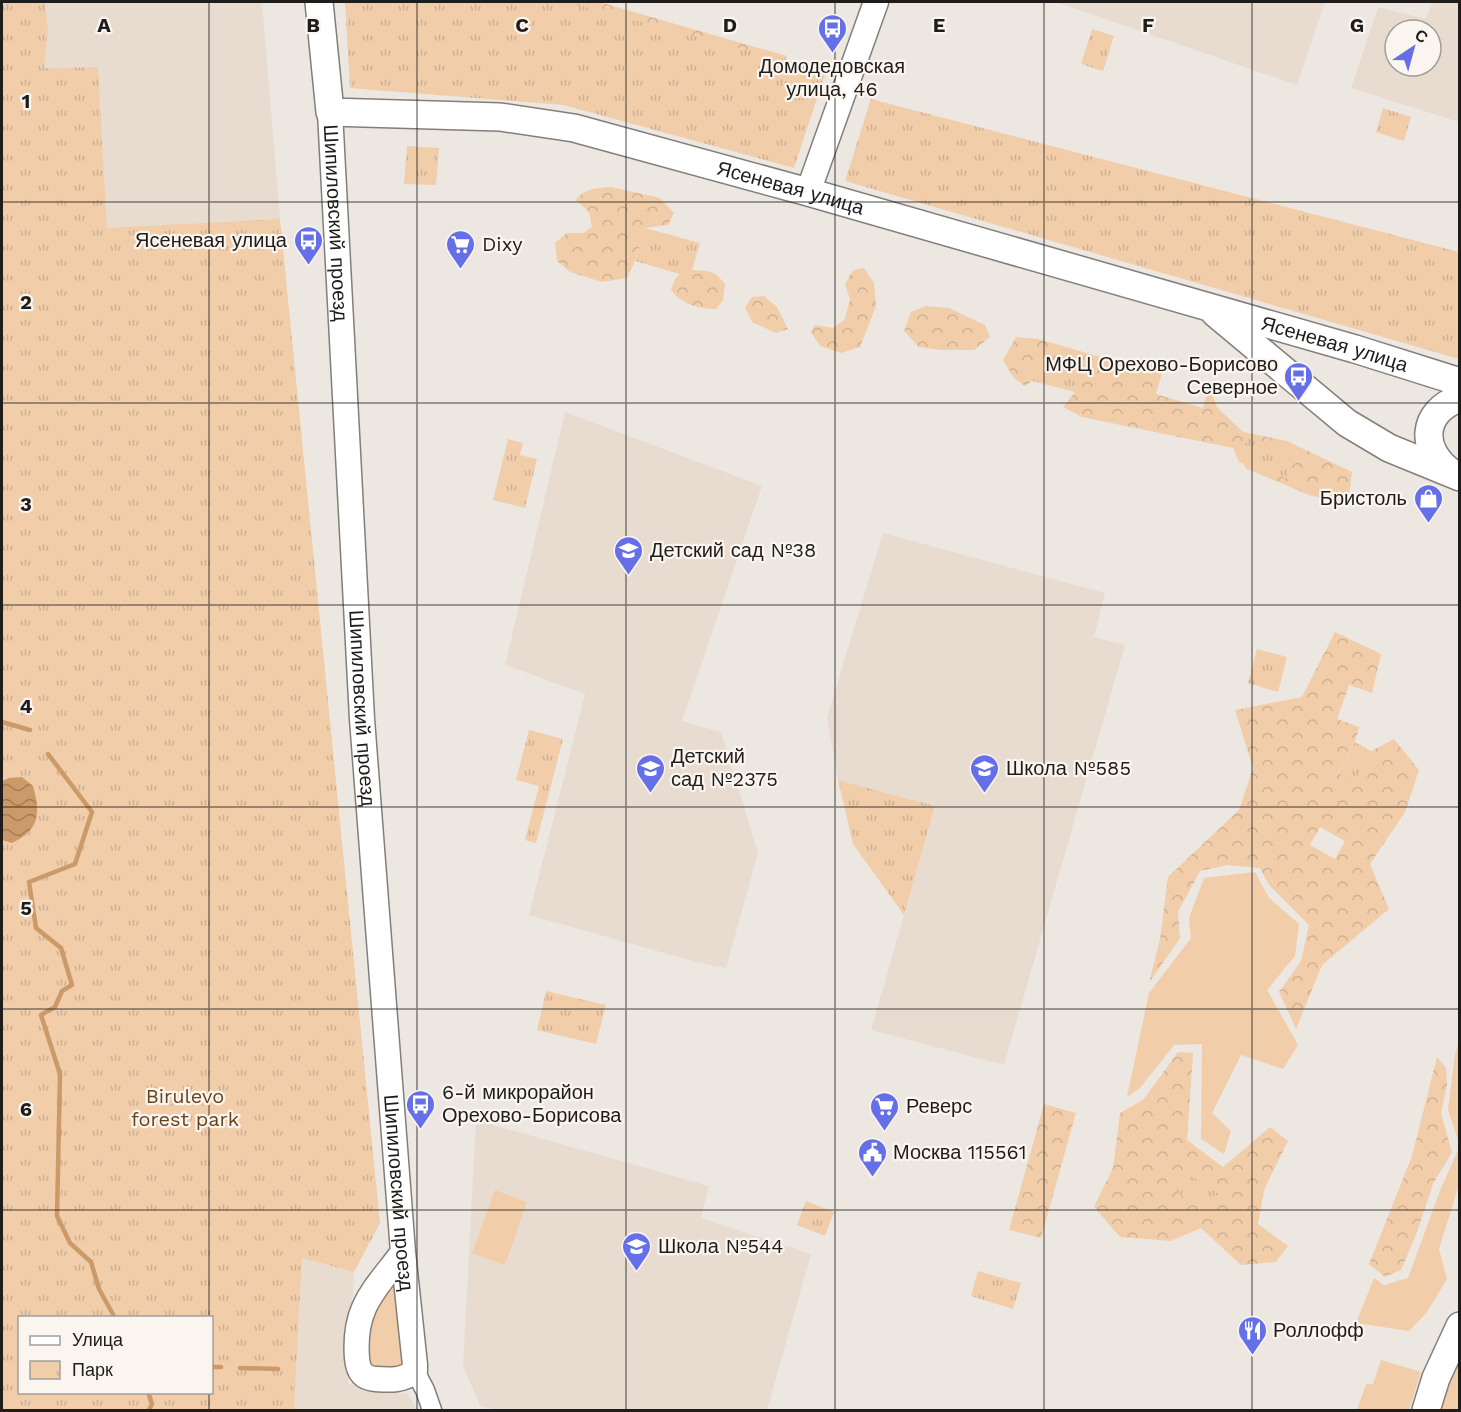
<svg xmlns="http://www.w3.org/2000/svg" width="1461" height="1412" font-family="'Work Sans',sans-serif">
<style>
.built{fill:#e8dcd1;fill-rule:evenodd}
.green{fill:#f1cdaa}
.forest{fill:url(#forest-crowns);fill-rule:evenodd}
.park{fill:url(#park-tufts);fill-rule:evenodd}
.water{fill:url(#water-waves)}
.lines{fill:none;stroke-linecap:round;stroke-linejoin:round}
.stream{stroke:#cb9a68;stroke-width:4.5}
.minor-casing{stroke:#837e79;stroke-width:21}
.tertiary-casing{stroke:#837e79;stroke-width:27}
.secondary-casing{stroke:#837e79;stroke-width:30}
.minor{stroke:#fff;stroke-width:18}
.tertiary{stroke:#fff;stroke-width:24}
.secondary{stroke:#fff;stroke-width:27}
.grid{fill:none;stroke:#1f1d1b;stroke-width:1.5;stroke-opacity:0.55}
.labels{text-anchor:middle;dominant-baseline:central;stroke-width:4.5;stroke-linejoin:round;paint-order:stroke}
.poi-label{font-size:20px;fill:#1f1d1b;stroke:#fbf5ef;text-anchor:start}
.street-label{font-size:20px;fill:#1f1d1b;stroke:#fbf5ef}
.park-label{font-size:20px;fill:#66431d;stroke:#fbf5ef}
.grid-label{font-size:20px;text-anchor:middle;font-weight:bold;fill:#1f1d1b;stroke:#fbf5ef;stroke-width:4.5;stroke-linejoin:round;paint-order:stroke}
</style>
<defs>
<pattern id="forest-crowns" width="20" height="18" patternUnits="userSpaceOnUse" patternTransform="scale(1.5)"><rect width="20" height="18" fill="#f1cdaa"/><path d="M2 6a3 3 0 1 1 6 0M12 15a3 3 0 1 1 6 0" fill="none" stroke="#ceb092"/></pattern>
<pattern id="park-tufts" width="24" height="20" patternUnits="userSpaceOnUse" patternTransform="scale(1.5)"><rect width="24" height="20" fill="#f1cdaa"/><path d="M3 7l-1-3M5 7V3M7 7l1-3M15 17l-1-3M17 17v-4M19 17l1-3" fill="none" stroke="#ceb092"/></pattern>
<pattern id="water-waves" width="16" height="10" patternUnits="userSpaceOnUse" patternTransform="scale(1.5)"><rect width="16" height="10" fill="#cb9a68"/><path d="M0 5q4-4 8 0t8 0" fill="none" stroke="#a47d55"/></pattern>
</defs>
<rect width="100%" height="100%" fill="#ede7e2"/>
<!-- built -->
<path class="built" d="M45,2H262L280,219L107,229L98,67L44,68L48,29Z
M1056,2H1325L1297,85Z
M1432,2H1459V122L1351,88L1378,7L1426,19ZM1395,30H1431V66H1395Z
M565,412L762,486L682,721L721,732L758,853L726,968L696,962L529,915L585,694L505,665Z
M883,533L1105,593L1094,637L1125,645L1004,1065L871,1030L935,806L838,780L827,717Z
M476,1120L709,1186L701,1218L811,1254L767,1410H498L480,1406L463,1366Z
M302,1258L354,1272L348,1384L408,1394L417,1410H294Z"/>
<!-- green -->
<path class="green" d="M1255,872L1269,898L1299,924L1295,956L1267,990L1298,1045L1283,1069L1241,1055L1212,1113L1231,1131L1224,1154L1201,1139L1202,1044L1174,1045L1140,1088L1127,1097L1149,993L1191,938L1189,918L1204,878Z
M1459,1041H1460L1459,1143L1448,1110L1455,1055Z
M1459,1148V1185L1439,1249L1447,1279L1427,1312L1409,1331L1356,1323L1374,1278L1384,1285L1408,1278L1441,1188Z
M495,1190L527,1202L505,1265L472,1253Z
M403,1252L415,1365L370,1379L355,1337Z
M1459,1352V1410H1439Z
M1381,1360L1421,1372L1409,1410H1357L1366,1384H1373Z"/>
<!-- forest -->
<path class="forest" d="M525,2H599L787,56L783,68Z
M611,187L660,198L674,213L668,225L645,228L635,261L627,278L602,282L570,272L557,261L555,243L567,233H583L592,227L589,212L576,200C584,188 598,188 611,187Z
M864,268L874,283L876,306L860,347L841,353L820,346L811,332L815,325L833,328L845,319L850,299L845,284L853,270Z
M692,270C709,271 714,270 725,284L723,300L716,309C699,309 681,304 671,290L675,279L680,274L690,277Z
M764,296L777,307L788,329L776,333L752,322L745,307L752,297Z
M926,306L949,308L985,325L990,337L974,350H942L919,347L904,331L911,312Z
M1016,337L1038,339L1118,362L1143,358L1162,365V373L1156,394L1203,408L1209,386L1217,407L1243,432L1287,441L1352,472L1348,505L1309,495L1245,468L1244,463L1286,478L1248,436L1239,462L1233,448L1082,417L1063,407L1075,392L1038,357L1032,381L1025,386L1014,378L1003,360Z
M1335,632L1381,654L1372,693L1349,685L1337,719L1359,727L1355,742L1338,772L1354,781L1371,751L1394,739L1419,770L1405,812L1370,864L1389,909L1322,965L1296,1029L1279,992L1301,961L1309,925L1269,885L1260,868L1227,865L1200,871L1178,912L1180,938L1149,983L1160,939L1168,877L1239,810L1253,768L1235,710L1302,697ZM1320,827L1345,841L1335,859L1310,845Z
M1178,1052L1193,1053L1187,1140L1223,1167L1270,1127L1288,1141L1264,1190L1258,1224L1288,1246L1276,1262L1241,1265L1201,1228L1171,1241L1120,1237L1094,1207L1113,1168L1120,1113L1144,1099Z
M1437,1057L1446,1068L1447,1085L1441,1113L1452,1152L1433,1184L1416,1235L1401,1270L1385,1277L1369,1264L1412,1156Z
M1044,1104L1076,1113L1041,1238L1009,1230Z"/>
<!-- park -->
<path class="park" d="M2,2H45L48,29L44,68L98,67L107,228L280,219L380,1223L354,1272L302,1258L294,1410H2ZM20,1318H212V1392H20Z
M345,2H568L826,71L794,168L563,105L350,88Z
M1092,29L1114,36L1103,71L1081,64Z
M871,99L1459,252V359L845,181Z
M1383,108L1411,117L1404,141L1376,132Z
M407,146L439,148L436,185L404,184Z
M645,228L700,243L690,277L635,261Z
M1038,357L1081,368L1075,392L1032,381Z
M1248,436L1295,451L1286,478L1239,462Z
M508,439L523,443L520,455L537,459L525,508L493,500Z
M1257,649L1287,657L1278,692L1248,683Z
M529,730L563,739L536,843L525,840L539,786L516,780Z
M1355,742L1371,751L1354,782L1338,773Z
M838,780L935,806L904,915L853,844Z
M546,991L606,1005L596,1044L537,1030Z
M1176,1168L1219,1194L1209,1211L1165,1186Z
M806,1201L834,1212L825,1236L797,1225Z
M978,1271L1021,1283L1013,1309L971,1296Z"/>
<!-- water -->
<path class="water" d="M22,777L33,786C41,814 39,830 12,843L2,840V781L9,778Z"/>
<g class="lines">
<!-- stream -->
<path class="stream" d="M2,722L30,730
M48,754L92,812L75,864L29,882L36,928L61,948L72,985L62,991L55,1007L41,1015L60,1074L57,1216L70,1243L91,1262L99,1289L115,1318
M212,1367H221
M240,1368L278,1369
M148,1392L152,1404L149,1410"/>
<defs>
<path id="minor" d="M415,1371L425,1390L432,1410"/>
<g id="tertiary">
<path id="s1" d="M330,112L362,719L403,1252L415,1365V1371C403,1381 390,1380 375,1379C362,1378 358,1370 357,1358C353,1306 375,1290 403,1252"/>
<path d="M808,192L876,2"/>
</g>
<g id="secondary">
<path id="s2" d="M319,2L330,112L500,117L574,128L808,192L1355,349L1460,382"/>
<path d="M1215,313L1347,423L1389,448L1460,477"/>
<path d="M1452,473C1419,450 1421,412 1460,398"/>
<path d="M1426,1410L1436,1378L1460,1326"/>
</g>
</defs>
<!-- minor casing -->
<use href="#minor" class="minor-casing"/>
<!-- tertiary casing -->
<use href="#tertiary" class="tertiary-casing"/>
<!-- secondary casing -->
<use href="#secondary" class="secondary-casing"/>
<!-- minor -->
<use href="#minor" class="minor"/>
<!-- tertiary -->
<use href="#tertiary" class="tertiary"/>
<!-- secondary -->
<use href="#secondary" class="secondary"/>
</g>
<!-- grid -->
<path class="grid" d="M209,2V1318M417,2V1410M626,2V1410M835,2V1410M1044,2V1410M1252,2V1410M2,202H1460M2,403H1460M2,605H1460M2,807H1460M2,1009H1460M2,1210H1460M209,1392V1410"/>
<!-- icons -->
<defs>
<symbol id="bus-pin" viewBox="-11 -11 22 30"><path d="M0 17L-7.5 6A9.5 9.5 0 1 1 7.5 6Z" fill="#656fe7" stroke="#fbf5ef"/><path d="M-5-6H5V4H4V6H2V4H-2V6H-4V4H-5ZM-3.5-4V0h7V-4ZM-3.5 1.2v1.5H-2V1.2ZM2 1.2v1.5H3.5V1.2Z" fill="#fff"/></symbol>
<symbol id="supermarket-pin" viewBox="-11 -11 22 30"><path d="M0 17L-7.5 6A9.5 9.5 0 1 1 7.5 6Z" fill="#656fe7" stroke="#fbf5ef"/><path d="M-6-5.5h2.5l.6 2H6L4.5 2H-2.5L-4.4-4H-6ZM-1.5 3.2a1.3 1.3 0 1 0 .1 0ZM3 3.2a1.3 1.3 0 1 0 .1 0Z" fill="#fff"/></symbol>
<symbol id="shop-pin" viewBox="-11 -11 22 30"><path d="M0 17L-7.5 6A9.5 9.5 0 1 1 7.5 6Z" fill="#656fe7" stroke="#fbf5ef"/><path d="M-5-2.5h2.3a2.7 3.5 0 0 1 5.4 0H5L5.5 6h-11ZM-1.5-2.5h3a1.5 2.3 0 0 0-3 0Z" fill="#fff"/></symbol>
<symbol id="school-pin" viewBox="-11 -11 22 30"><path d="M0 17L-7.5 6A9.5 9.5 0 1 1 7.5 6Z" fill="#656fe7" stroke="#fbf5ef"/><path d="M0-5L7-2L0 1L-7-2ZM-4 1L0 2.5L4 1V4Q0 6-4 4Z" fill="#fff"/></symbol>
<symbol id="civic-pin" viewBox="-11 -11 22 30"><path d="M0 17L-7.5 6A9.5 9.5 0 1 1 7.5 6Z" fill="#656fe7" stroke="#fbf5ef"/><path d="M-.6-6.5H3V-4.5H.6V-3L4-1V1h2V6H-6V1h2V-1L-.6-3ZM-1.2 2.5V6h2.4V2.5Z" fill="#fff"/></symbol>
<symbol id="restaurant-pin" viewBox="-11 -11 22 30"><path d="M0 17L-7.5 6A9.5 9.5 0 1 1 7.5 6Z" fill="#656fe7" stroke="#fbf5ef"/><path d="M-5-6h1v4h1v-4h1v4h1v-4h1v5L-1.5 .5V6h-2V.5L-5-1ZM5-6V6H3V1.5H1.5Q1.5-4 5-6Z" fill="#fff"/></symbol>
</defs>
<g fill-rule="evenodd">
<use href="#bus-pin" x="816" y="12" width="33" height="45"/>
<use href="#bus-pin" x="292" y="224" width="33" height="45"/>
<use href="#supermarket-pin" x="444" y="228" width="33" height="45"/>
<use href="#bus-pin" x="1282" y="360" width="33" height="45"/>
<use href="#shop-pin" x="1412" y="482" width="33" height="45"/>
<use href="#school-pin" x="612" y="534" width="33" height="45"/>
<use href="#school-pin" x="634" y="752" width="33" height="45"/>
<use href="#school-pin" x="968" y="752" width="33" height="45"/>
<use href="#bus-pin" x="404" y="1088" width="33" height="45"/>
<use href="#supermarket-pin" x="868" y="1090" width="33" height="45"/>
<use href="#civic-pin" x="856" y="1136" width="33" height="45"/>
<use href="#school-pin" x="620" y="1230" width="33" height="45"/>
<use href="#restaurant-pin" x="1236" y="1314" width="33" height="45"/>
</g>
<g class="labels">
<!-- poi labels -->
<g class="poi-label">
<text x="832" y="66" text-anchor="middle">Домодедовская<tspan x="832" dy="23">улица, 46</tspan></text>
<text x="287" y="240" text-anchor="end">Ясеневая улица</text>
<text x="482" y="244">Dixy</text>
<text x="1278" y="364" text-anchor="end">МФЦ Орехово-Борисово<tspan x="1278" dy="23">Северное</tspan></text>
<text x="1407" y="498" text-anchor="end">Бристоль</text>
<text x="650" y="550">Детский сад №38</text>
<text x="671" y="756">Детский<tspan x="671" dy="23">сад №2375</tspan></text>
<text x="1006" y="768">Школа №585</text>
<text x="442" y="1092">6-й микрорайон<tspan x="442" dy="23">Орехово-Борисова</tspan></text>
<text x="906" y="1106">Реверс</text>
<text x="893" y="1152">Москва 115561</text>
<text x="658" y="1246">Школа №544</text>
<text x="1273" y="1330">Роллофф</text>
</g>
<!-- street labels -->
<g class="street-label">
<text stroke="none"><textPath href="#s2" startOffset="580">Ясеневая улица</textPath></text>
<text stroke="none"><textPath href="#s1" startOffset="111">Шипиловский проезд</textPath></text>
<text stroke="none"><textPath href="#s2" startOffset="1146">Ясеневая улица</textPath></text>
<text stroke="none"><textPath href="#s1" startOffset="597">Шипиловский проезд</textPath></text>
<text stroke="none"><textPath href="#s1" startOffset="1083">Шипиловский проезд</textPath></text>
</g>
<!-- park labels -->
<g class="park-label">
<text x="185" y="1096">Birulevo<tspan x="185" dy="23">forest park</tspan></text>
</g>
</g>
<g class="grid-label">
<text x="104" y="32">A</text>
<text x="313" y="32">B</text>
<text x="522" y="32">C</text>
<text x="730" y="32">D</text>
<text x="939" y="32">E</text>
<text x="1148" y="32">F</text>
<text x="1357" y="32">G</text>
<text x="26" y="108">1</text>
<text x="26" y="309">2</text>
<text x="26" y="511">3</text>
<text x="26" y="713">4</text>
<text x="26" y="915">5</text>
<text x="26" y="1116">6</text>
</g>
<!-- border -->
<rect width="1461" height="1412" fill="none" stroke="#1f1d1b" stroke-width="6"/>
<!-- legend -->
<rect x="18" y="1316" width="195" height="78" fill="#fbf5ef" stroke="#a39f9a" stroke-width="1.5"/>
<rect x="30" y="1336" width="30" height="9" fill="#ffffff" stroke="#a39f9a" stroke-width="1.5"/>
<text x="72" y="1346" font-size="18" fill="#1f1d1b">Улица</text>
<rect x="30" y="1361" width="30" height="18" fill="url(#park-tufts)" stroke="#a39f9a" stroke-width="1.5"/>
<text x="72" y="1376" font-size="18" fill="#1f1d1b">Парк</text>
<!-- north arrow -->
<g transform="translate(1413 48) rotate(36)"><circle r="28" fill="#fbf5ef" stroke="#a39f9a" stroke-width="1.5"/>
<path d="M0-4.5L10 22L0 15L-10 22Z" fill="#656fe7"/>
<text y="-9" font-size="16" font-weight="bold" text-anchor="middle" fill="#1f1d1b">С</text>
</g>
</svg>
